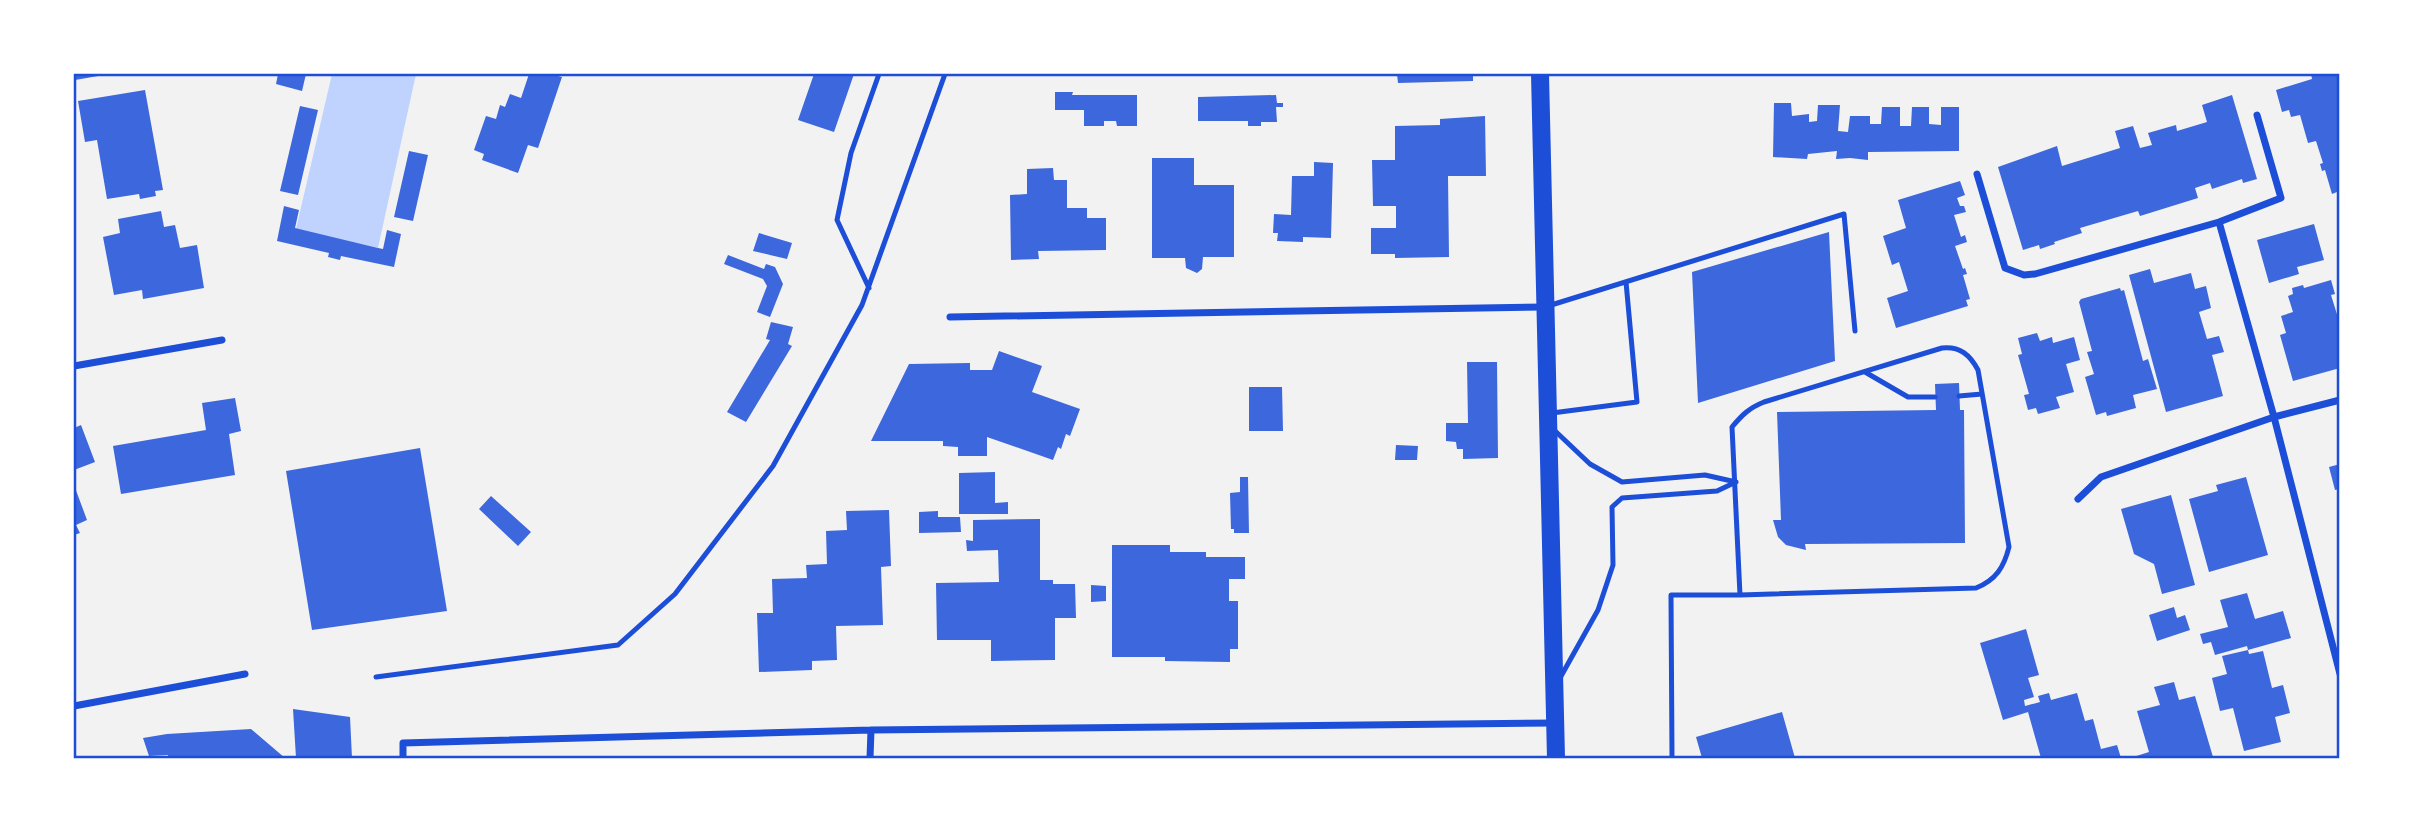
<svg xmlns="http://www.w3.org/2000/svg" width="2413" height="832" font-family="'DM Sans',sans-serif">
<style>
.water{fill:#bfd3fe}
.building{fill:#3d67dc}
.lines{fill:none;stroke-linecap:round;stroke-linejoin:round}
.service{stroke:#1d4ed8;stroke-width:5}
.minor{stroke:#1d4ed8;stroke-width:7}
.primary{stroke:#1d4ed8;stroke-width:18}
.neatline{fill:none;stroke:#1d4ed8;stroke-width:2.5}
</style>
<rect width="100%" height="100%" fill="#f2f2f2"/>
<!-- water -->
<path class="water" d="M332,74H416L378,248L296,229Z"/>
<!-- building -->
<path class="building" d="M74,74H104V75L75,80Z
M278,74H306L302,91L276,84Z
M529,74H551L562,77L538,148L528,145L518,173L482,160L484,154L474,150L486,116L496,119L500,105L505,107L510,94L521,98Z
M814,74H854L834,132L798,120Z
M1397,74H1473V81L1398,83Z
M2311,74H2340V199L2337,192L2332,194L2325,170L2322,171L2320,164L2323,163L2316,141L2308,143L2300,115L2291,117L2289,110L2282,112L2276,90L2312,79Z
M145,90L163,190L155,191L156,196L140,199L139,194L107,199L97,140L85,142L78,101Z
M1055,92H1073L1072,95H1137V126H1117L1116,121H1104V126H1084V110H1055Z
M1276,95L1277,103H1283V107H1276L1277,122H1261V126H1248V121H1198V97Z
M2232,95L2257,179L2243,183L2242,179L2212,189L2210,183L2195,188L2198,198L2140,216L2138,211L2080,228L2082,233L2054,242L2055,244L2040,249L2039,245L2023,250L1998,167L2057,146L2062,166L2120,148L2115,131L2133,126L2140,148L2152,145L2148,133L2176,125L2177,131L2207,122L2202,105Z
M1774,103H1791L1792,116L1809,114V122L1817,121L1818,105H1840L1838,131L1848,132L1850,116H1870V124H1881L1882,107H1900V126H1911L1912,107H1929V124L1941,125V107H1959V151L1868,152V160L1850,158L1836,159L1837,151L1808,154L1807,159L1773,157Z
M300,106L318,110L298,195L280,191Z
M1485,116L1486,176H1448L1449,257L1395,258V254H1371V228H1396V206H1373L1372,160H1395V126L1440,125V119Z
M409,151L428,155L413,221L394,217Z
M1152,158H1194V185H1234V257H1203L1202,269L1197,273L1186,268L1185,258H1152Z
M1314,162L1333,163L1331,238L1303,237V242L1277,241L1278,233H1273L1274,214L1291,215L1292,176H1314Z
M1053,168L1054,180H1067V208H1087V218H1106V250L1038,251L1039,259L1011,260L1010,195L1027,194V169Z
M1960,181L1965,195L1957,198L1960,206H1964L1966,212L1954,215L1961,237L1965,235L1967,242L1955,246L1963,269L1965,268L1967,274L1963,275L1970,299L1966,300L1968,306L1896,328L1887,298L1908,291L1899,262L1892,265L1883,236L1906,228L1898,200Z
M284,206L299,210L295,228L378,248L383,249L387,230L401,234L394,267L341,256L340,260L328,257L329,253L277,241Z
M161,211L164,227L175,225L180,248L197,245L204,288L143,299L142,290L114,295L103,237L120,233L118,219Z
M2314,224L2324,260L2297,267L2299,274L2269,283L2257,240Z
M1829,232L1835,361L1698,403L1692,272Z
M759,233L792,243L787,259L753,251Z
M728,255L764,269L766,264L775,267L783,284L770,317L757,312L767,286L763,279L724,264Z
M2150,269L2154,283L2191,273L2195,289L2206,286L2211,308L2199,312L2207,339L2219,336L2224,352L2212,355L2223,396L2166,412L2129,275Z
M2331,280L2335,294L2331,295L2340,324V368L2293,381L2280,335L2286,333L2281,316L2293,312L2288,296L2293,294L2292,288L2303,285L2304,288Z
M2120,288L2121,291L2124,290L2143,361L2148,359L2157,389L2133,395L2136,408L2107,416L2106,412L2096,415L2085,377L2094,374L2087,352L2092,351L2079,302L2081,299Z
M771,322L793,327L788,344L792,346L746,422L727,412L770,340L766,339Z
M2037,333L2040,341L2052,337L2053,343L2074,337L2080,360L2066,364L2074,392L2056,397L2060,408L2038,414L2036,408L2028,410L2024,395L2029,394L2018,355L2022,354L2018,338Z
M999,351L1042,366L1032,392L1080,409L1070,436L1066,434L1061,449L1058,447L1053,460L987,437V456H958V447L943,446V441H871L909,364L970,363V370H992Z
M1467,362H1497L1498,458L1463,459V449H1457L1456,442L1446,441V423H1468Z
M1959,383L1960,410H1964L1965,543L1805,544L1806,550L1786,545L1778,537L1773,520H1781L1777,412L1936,410L1935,384Z
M1249,387H1282L1283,431H1249Z
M235,398L241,431L229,434L235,475L121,494L113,446L206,430L202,403Z
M81,425L95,462L74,470V428Z
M1396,445L1418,446L1417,460H1395Z
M420,448L447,611L312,630L286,471Z
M2340,464V489L2335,490L2329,467Z
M995,472V503L1008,502V514H959V473Z
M1240,477H1248L1249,533H1234V529H1231L1230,493L1240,492Z
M2246,477L2268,555L2209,572L2189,499L2218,491L2216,485Z
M74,485L87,520L76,525L80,533L74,535Z
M2171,495L2195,585L2162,594L2154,564L2134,554L2121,509Z
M491,496L531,532L518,546L479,509Z
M889,510L891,566L881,567L883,625L836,626L837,660L812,661V670L759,672L757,613H773L772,579L807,578L806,565L827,564L826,531L847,530L846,511Z
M938,511V517H960L961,532L919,533V512Z
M1040,519V580H1053V584H1075L1076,618H1055V660L991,661V640H937L936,583L999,582L998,550L967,551L966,540L973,541V520Z
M1112,545H1170V552H1206V557H1245V579H1229V601H1238V649H1230V662L1165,661V657H1112Z
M1091,585L1106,586V601L1091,602Z
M2247,593L2255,619L2283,611L2291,638L2248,650L2247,646L2215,655L2211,642L2203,644L2200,634L2228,627L2220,600Z
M2174,607L2177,618L2185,615L2190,630L2157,641L2149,615Z
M2026,629L2039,675L2028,678L2034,697L2024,700L2025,706L2040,702L2038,696L2049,693L2051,700L2077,693L2085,721L2093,719L2101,749L2117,745L2121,758H2041L2028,712L2003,720L1980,643Z
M2248,650L2249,654L2263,651L2272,688L2283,685L2290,713L2275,717L2281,742L2244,751L2233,708L2220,711L2212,678L2227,674L2222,656Z
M2174,682L2179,700L2195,696L2213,757L2130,758L2149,752L2137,711L2160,705L2154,687Z
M293,709L350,717L352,758H296Z
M1782,712L1795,758H1702L1696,737Z
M251,729L285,758H168V755L149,756L143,738L167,734Z"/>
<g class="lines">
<!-- service -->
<path class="service" d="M869,288L837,220L851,153L879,74
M1548,306L1844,214L1855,331
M1865,372L1908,397H1935
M1959,396L1982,394
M1552,413L1637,402L1626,282
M1553,429L1590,464L1622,482L1705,475L1736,482
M376,677L618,645L675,594L773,466L862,305L945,74
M1560,678L1598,610L1613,565L1612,507L1622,498L1717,491L1736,482
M1672,758L1671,595H1740L1732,427C1742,415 1749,408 1764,402L1942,348C1960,346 1970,355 1978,370L2009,547C2004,567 1996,580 1976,588L1740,595"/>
<!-- minor -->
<path class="minor" d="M1977,174L2005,268L2024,275L2035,274L2219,222L2281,198L2257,115
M2219,222L2274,417L2340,674
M950,317L1545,307
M74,366L222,340
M2078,499L2101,477L2274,417L2340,400
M74,706L245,674
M403,758V743L871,730L1555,723
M870,758L871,730"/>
<!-- primary -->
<path class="primary" d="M1540,74L1556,758"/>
</g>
<!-- border -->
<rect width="2413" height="832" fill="none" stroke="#ffffff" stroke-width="150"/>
<rect x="75" y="75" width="2263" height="682" class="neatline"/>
</svg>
